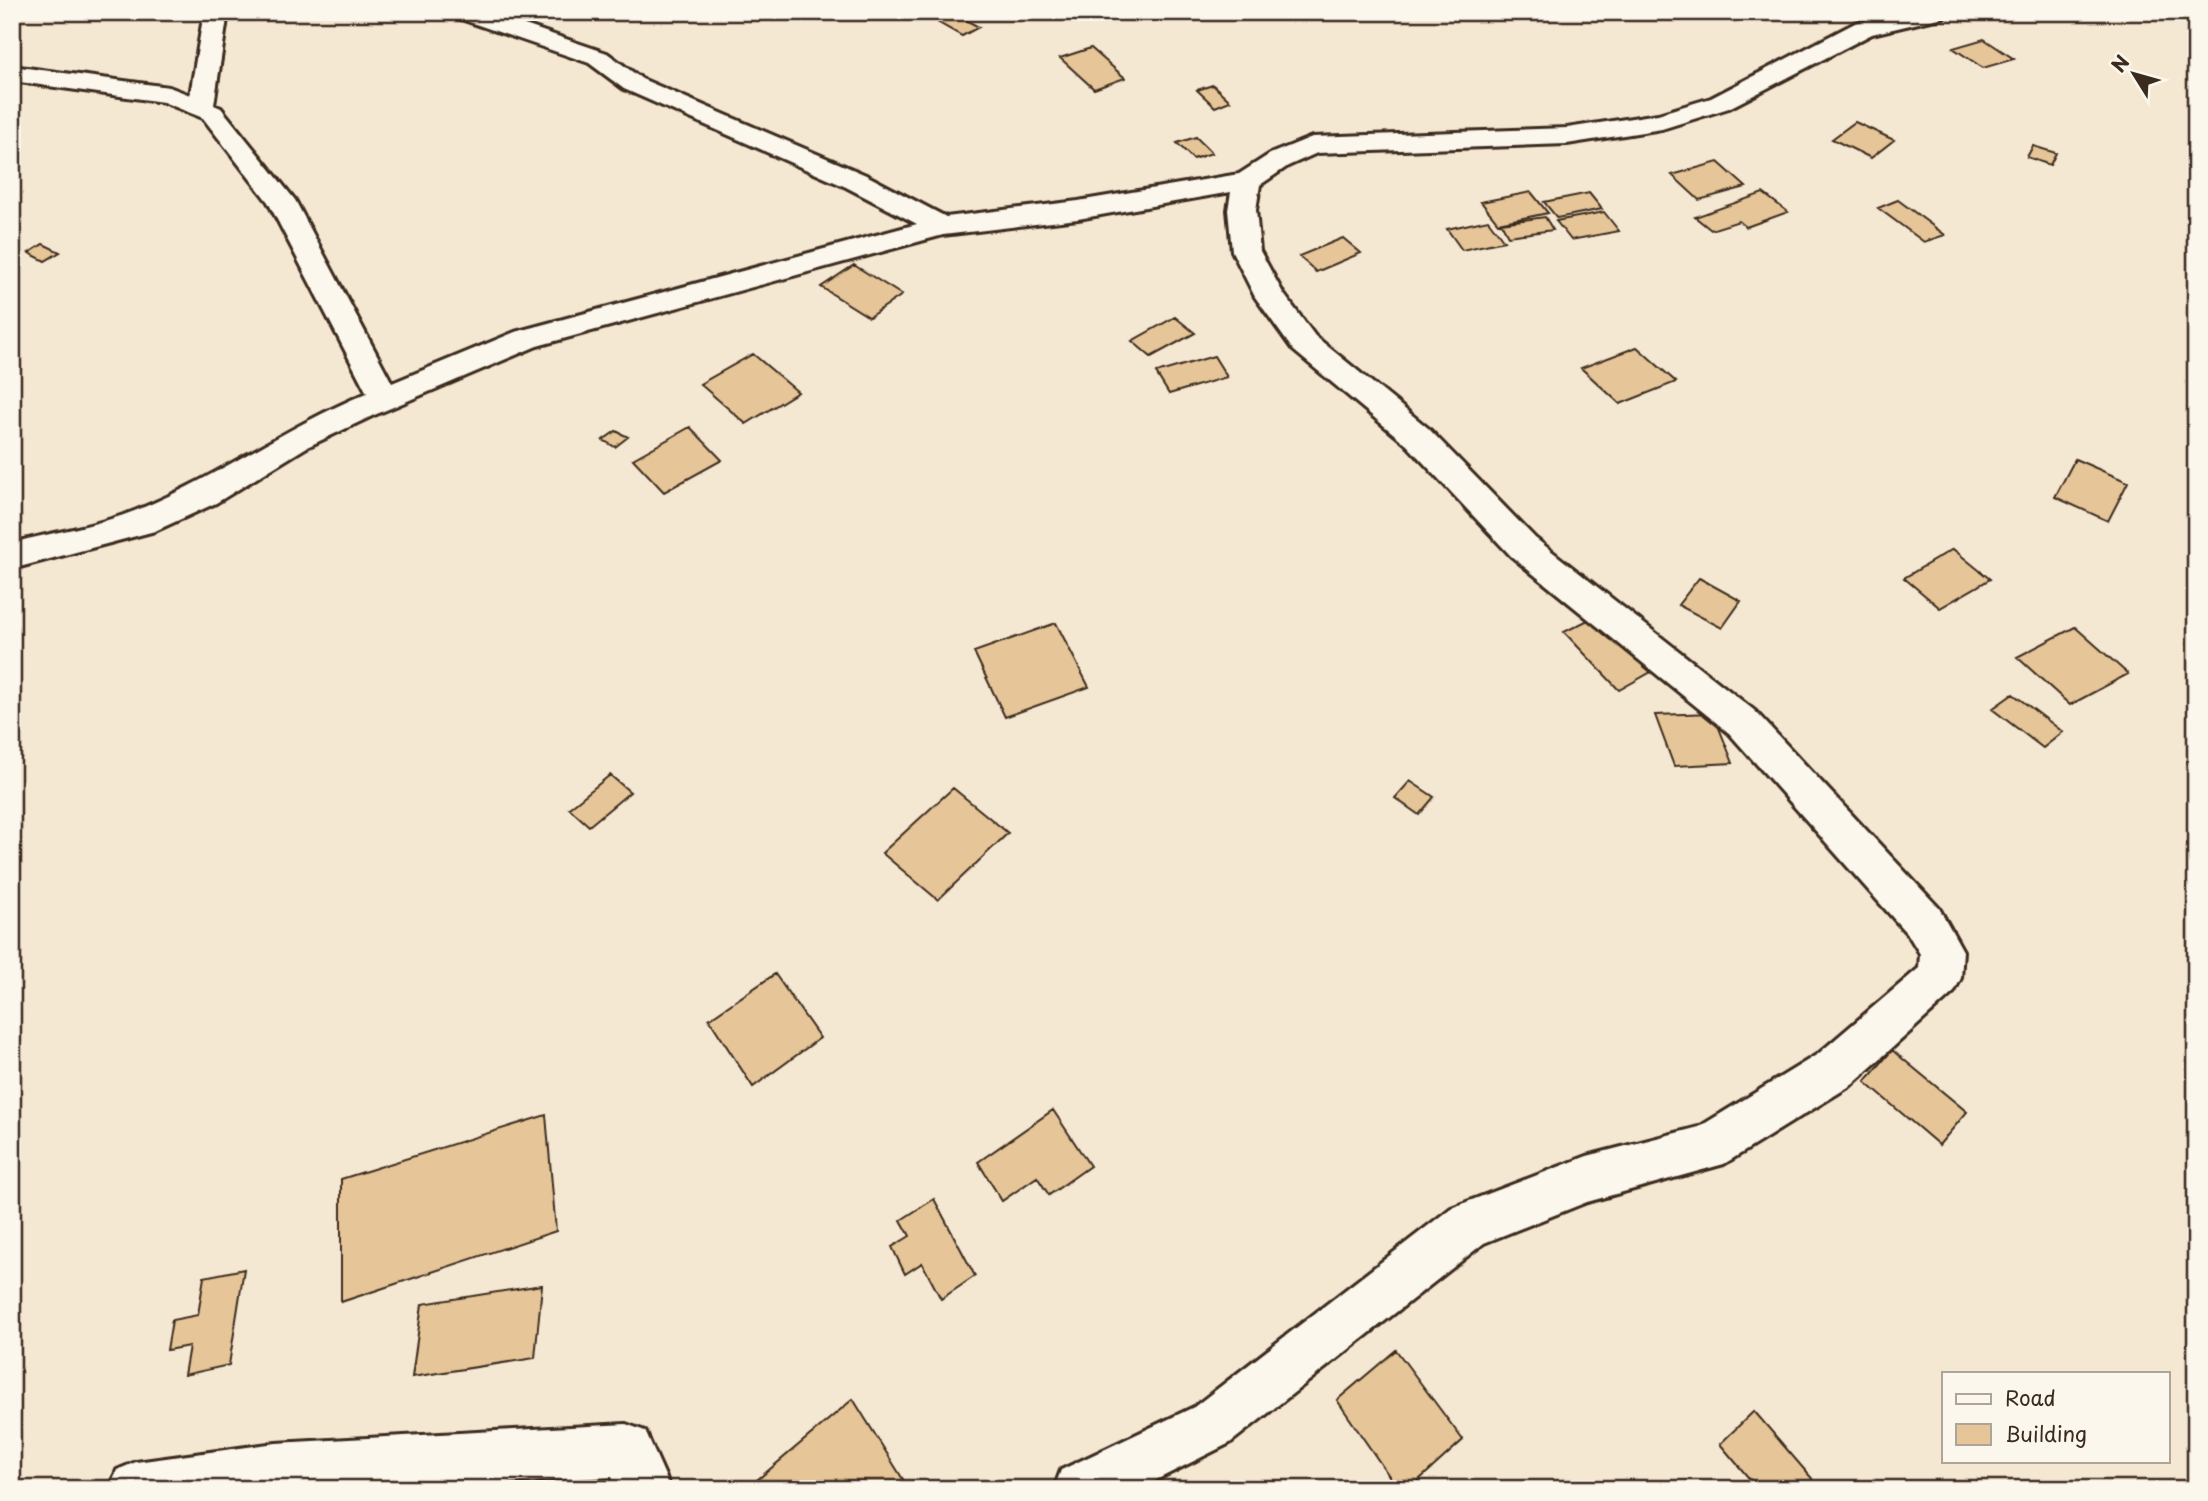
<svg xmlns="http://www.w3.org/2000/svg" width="2208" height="1501" font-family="'Playpen Sans',sans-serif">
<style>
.building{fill:#e6c698;stroke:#3b2a1e;stroke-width:2}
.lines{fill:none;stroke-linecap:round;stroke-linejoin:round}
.minor-casing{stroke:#3b2a1e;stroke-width:6}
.minor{fill:#fbf7ec;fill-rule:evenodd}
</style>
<rect width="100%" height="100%" fill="#f5e8d3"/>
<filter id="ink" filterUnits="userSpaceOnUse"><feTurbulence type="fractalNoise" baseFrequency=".0143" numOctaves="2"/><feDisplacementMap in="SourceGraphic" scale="14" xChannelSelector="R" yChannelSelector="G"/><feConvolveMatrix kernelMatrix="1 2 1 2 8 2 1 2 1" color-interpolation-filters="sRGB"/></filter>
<g filter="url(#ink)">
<!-- building -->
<path class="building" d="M1095,12H1115L1118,16L1101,20Z
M956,15L979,27L962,36L939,23Z
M1984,39L2014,59L1983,68L1953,48Z
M1091,48L1125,78L1094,89L1060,58Z
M1213,85L1230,101L1215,107L1197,90Z
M1855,122L1894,140L1871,158L1832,139Z
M1196,137L1212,153L1193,159L1177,143Z
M2033,146L2056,153L2050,165L2027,157Z
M1718,162L1746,187L1699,200L1672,175Z
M1531,192L1548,213L1498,223L1481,202Z
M1589,193L1602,209L1557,218L1544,202Z
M1763,193L1788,212L1746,227L1739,221L1711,230L1695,217Z
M1898,200L1945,235L1924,242L1878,208Z
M1604,212L1619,231L1571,240L1556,221Z
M1545,217L1553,230L1508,236L1501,223Z
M1488,220L1504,241L1462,250L1447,229Z
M1343,238L1361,253L1316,272L1299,256Z
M43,244L60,252L45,261L29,253Z
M854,265L902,295L869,317L821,287Z
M1175,317L1195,333L1151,357L1132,341Z
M1637,347L1676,382L1620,404L1581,368Z
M753,354L798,392L746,424L700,384Z
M1214,356L1227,377L1169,394L1156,373Z
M690,427L722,460L664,492L633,459Z
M616,431L628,437L615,447L603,440Z
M2075,459L2128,482L2108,521L2055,497Z
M1953,549L1990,579L1940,608L1904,578Z
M1699,578L1741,601L1722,628L1678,605Z
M1596,616L1651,672L1619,690L1564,632Z
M1056,623L1089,687L1005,717L974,652Z
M2075,627L2128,674L2070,705L2017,657Z
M2013,694L2063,732L2043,748L1992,709Z
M1713,713L1733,763L1674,766L1655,715Z
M610,775L630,792L589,826L569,808Z
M1410,781L1434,797L1419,815L1395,798Z
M953,788L1008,833L938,900L882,853Z
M775,974L820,1038L753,1087L709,1019Z
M1892,1050L1967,1112L1939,1145L1865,1082Z
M1053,1110L1090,1166L1049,1195L1037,1177L1002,1201L978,1162Z
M546,1115L556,1231L341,1302V1179Z
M934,1199L975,1276L941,1299L922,1263L905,1274L892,1247L910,1236L901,1220Z
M244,1269L229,1365L184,1375L189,1346L167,1350L172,1320L198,1315L204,1277Z
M542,1285L535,1358L412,1377L422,1304Z
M1396,1350L1463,1440L1409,1489H1398L1337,1400Z
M853,1399L909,1489H752L750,1486Z
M1754,1411L1821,1489H1758L1720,1444Z"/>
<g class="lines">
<defs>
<path id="minor" d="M204,12H228L214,105L221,108L295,200L392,383L515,332L917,224L846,187L624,89L589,63L455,17L451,12H487L607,53L642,79L866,175L946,217L1078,201L1239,174L1270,154L1312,137L1567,128L1658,114L1711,98L1855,23L1902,12H1948L1944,17L1872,34L1729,108L1662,129L1567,144L1317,153L1288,166L1260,185L1256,210L1260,251L1283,293L1315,336L1428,428L1535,538L1755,711L1939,908L1963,951L1961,978L1954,992L1850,1086L1724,1164L1587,1202L1484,1243L1230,1443L1138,1489H1054L1061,1470L1194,1407L1451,1208L1587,1156L1699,1127L1818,1054L1919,968L1920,954L1909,936L1729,733L1511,556L1406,444L1293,350L1255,297L1232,251L1228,210L1231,192L1078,219L943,235L537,346L372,416L307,447L216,503L155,531L12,569V543C53,532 98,526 137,510C217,478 287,426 367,393L268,202L203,118L163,102L12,81V66L169,87L190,95Z
M626,1424L645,1431L671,1489H617L612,1477L397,1489H110L117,1470L136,1462L276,1443Z"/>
</defs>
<!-- minor casing -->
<use href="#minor" class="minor-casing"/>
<!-- minor -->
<use href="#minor" class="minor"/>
</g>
</g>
<!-- margin -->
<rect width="2208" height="1501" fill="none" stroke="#fbf7ec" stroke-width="42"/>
<rect x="21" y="21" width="2166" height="1459" fill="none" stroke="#3b2a1e" stroke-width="2.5" filter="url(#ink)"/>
<!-- legend -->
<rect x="1942" y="1372" width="228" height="91" fill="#fbf7ec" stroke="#aea59a" stroke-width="2"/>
<rect x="1956" y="1394" width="35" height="10" fill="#fbf7ec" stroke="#aea59a" stroke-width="2"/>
<text x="2005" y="1406" font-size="21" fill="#3b2a1e">Road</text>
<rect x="1956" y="1424" width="35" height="21" fill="#e6c698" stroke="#aea59a" stroke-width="2"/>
<text x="2005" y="1442" font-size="21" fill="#3b2a1e">Building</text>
<!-- north arrow -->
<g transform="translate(2134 74) rotate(307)" stroke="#fbf7ec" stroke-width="5" paint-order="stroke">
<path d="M0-5L12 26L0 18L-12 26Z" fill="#3b2a1e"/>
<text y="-10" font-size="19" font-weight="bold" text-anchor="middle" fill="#3b2a1e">N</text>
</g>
</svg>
